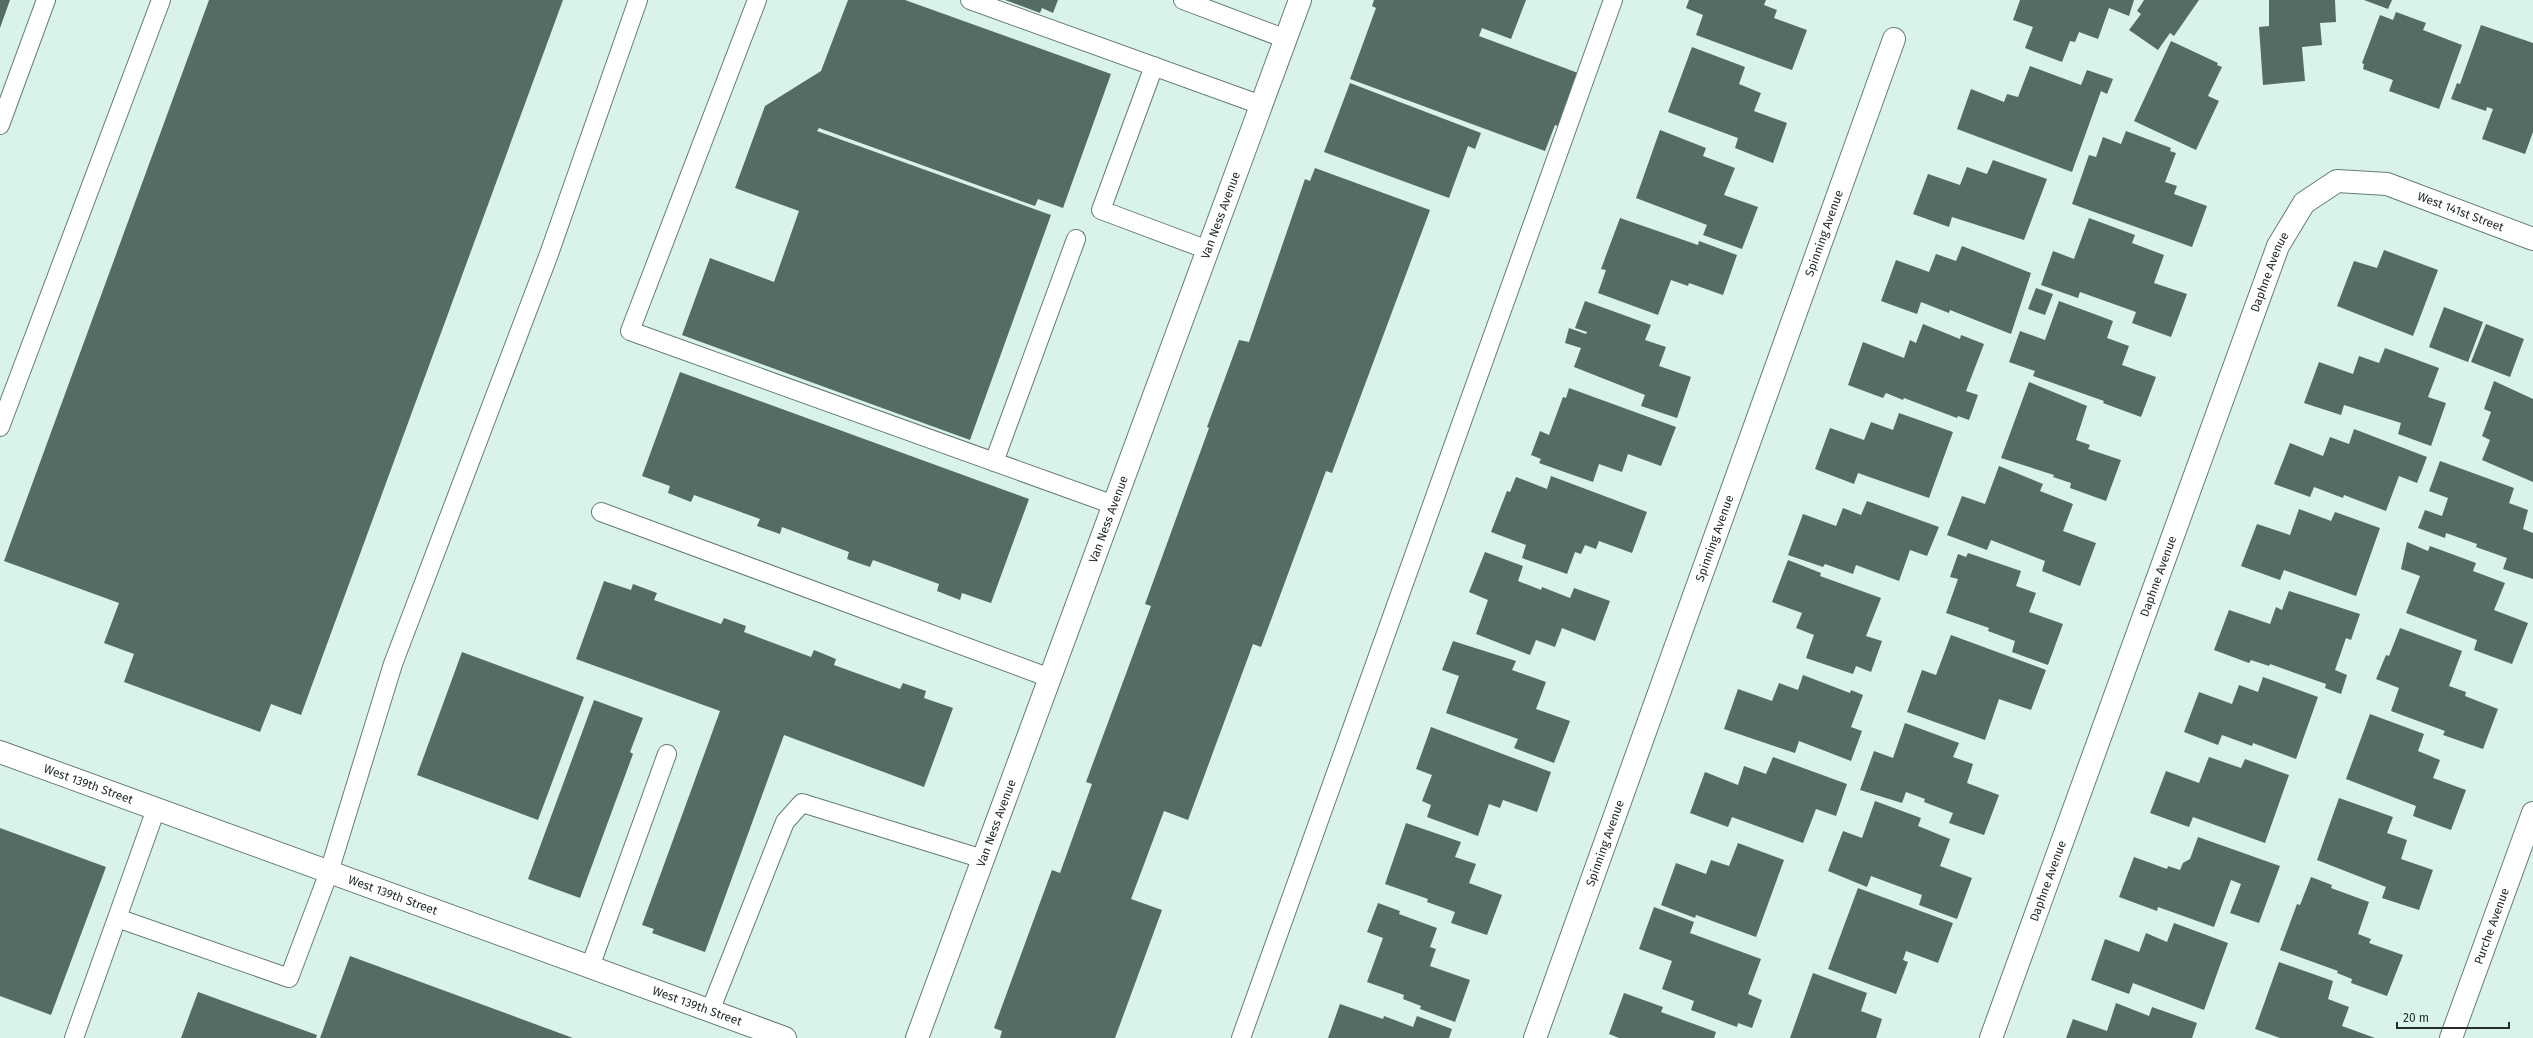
<svg xmlns="http://www.w3.org/2000/svg" width="2533" height="1038" font-family="'Fira Sans',sans-serif">
<style>
.building{fill:#556b65}
.lines{fill:none;stroke-linecap:round;stroke-linejoin:round}
.service-casing{stroke:#667d76;stroke-width:20}
.minor-casing{stroke:#667d76;stroke-width:24}
.tertiary-casing{stroke:#667d76;stroke-width:24}
.secondary-casing{stroke:#667d76;stroke-width:24}
.service{stroke:#fff;stroke-width:18}
.minor{stroke:#fff;stroke-width:22}
.tertiary{stroke:#fff;stroke-width:22}
.secondary{stroke:#fff;stroke-width:22}
.labels{text-anchor:middle;dominant-baseline:central;stroke-width:4;stroke-linejoin:round;paint-order:stroke}
.street-label{font-size:12px;fill:#242d2a;stroke:#d9f2ea}
</style>
<rect width="100%" height="100%" fill="#d9f2ea"/>
<!-- building -->
<path class="building" d="M0,0H10L0,28Z
M209,0H563L301,715L271,704L260,732L124,682L134,654L104,643L119,603L4,561Z
M848,0H905L1111,74L1063,208L1038,199L1035,206L819,128L817,131L1051,215L970,440L682,335L710,258L774,282L799,211L735,188L765,106L821,71Z
M1005,0H1058L1053,13L1042,8L1040,13Z
M1374,0H1526L1511,39L1482,28L1479,36L1578,73L1558,126L1555,125L1545,151L1350,79L1376,8L1372,6Z
M1689,0H1766L1764,5L1777,10L1774,18L1807,30L1792,70L1696,35L1703,15L1686,8Z
M2020,0H2134L2129,16L2109,8L2098,39L2079,32L2075,42L2070,41L2062,62L2025,48L2033,27L2013,20Z
M2144,0H2199L2174,36L2170,33L2158,50L2129,30L2141,14L2137,11Z
M2269,0H2335L2336,22L2320,23L2322,45L2302,47L2305,81L2263,85L2259,27L2269,26Z
M2364,0H2392L2388,9Z
M2396,12L2426,23L2423,30L2462,45L2439,109L2389,91L2393,80L2363,69L2364,64L2362,63L2380,15L2393,20Z
M2481,25L2533,43V132L2525,154L2482,139L2493,109L2487,107L2486,111L2451,99L2457,83L2460,84Z
M2171,41L2218,63L2217,65L2222,67L2208,96L2219,101L2196,150L2134,121Z
M1692,47L1745,67L1739,84L1761,93L1754,111L1787,123L1773,163L1735,148L1738,138L1668,112Z
M2030,66L2081,85L2087,70L2113,79L2107,94L2101,91L2072,172L1957,129L1971,89L2004,102L2007,94L2018,97Z
M1350,83L1481,133L1475,149L1468,146L1449,198L1324,152Z
M1660,130L1706,148L1703,156L1735,168L1724,195L1758,207L1742,249L1703,235L1707,225L1636,198Z
M2126,131L2171,148L2170,151L2176,153L2165,182L2177,186L2174,194L2207,206L2192,247L2072,204L2089,155L2096,157L2103,137L2121,144Z
M1993,160L2047,179L2024,240L1952,217L1949,227L1913,214L1928,174L1960,185L1967,167L1987,174Z
M1315,168L1430,210L1332,473L1326,471L1261,647L1253,644L1188,820L1164,811L1131,899L1162,910L1115,1038H1000L1002,1031L994,1028L1052,870L1060,873L1092,784L1086,782L1151,606L1145,604L1209,428L1207,427L1239,340L1249,342L1305,179L1310,181Z
M1620,218L1698,245L1699,241L1737,255L1723,295L1689,283L1688,286L1671,280L1658,315L1598,293L1606,270L1601,269Z
M2089,218L2135,235L2132,243L2164,255L2154,283L2187,294L2171,337L2132,323L2136,312L2080,292L2078,298L2041,285L2053,251L2074,259Z
M1962,246L2031,273L2011,334L1950,310L1949,313L1921,302L1917,314L1881,301L1896,260L1929,272L1936,254L1956,261Z
M2384,250L2438,270L2413,336L2337,306L2354,261L2377,268Z
M2036,288L2053,294L2045,315L2028,309Z
M1585,301L1651,325L1645,340L1666,347L1659,366L1691,377L1677,418L1641,406L1645,395L1574,367L1581,348L1565,343L1569,328L1586,334L1587,332L1575,328Z
M2059,301L2113,321L2107,338L2129,346L2122,365L2156,377L2141,417L2103,403L2104,401L2033,376L2035,371L2009,362L2020,331L2045,340Z
M2444,307L2483,322L2468,362L2429,347Z
M1923,324L1960,339L1961,335L1984,344L1966,391L1978,395L1969,420L1958,416L1957,418L1904,398L1903,400L1886,393L1883,398L1848,385L1863,342L1904,358L1910,340L1916,343Z
M2486,324L2524,339L2510,377L2471,362Z
M2385,348L2439,368L2428,397L2446,403L2431,446L2398,434L2401,423L2344,405L2341,415L2304,403L2319,362L2353,374L2359,356L2379,363Z
M680,372L1029,499L991,603L962,593L960,600L937,591L939,584L873,560L870,567L847,559L849,552L782,527L780,534L757,526L760,519L694,495L691,502L668,493L670,486L642,476Z
M2494,381L2533,399V482L2482,460L2490,440L2482,436L2491,412L2484,409Z
M2029,382L2087,406L2076,440L2090,445L2088,449L2121,460L2106,501L2070,488L2071,483L2053,477L2054,475L2001,458Z
M1569,388L1676,427L1661,466L1628,454L1622,472L1599,464L1593,482L1539,463L1541,459L1531,455L1540,431L1549,435L1563,397L1566,398Z
M1899,413L1953,432L1929,498L1858,473L1854,484L1815,469L1830,428L1864,440L1871,422L1893,430Z
M2354,429L2427,457L2417,483L2399,476L2386,511L2344,495L2343,498L2314,487L2310,497L2274,484L2290,443L2323,456L2330,437L2349,444Z
M2440,461L2514,488L2509,503L2528,510L2523,529L2533,533V579L2503,569L2507,558L2476,547L2477,544L2446,533L2445,538L2418,528L2425,510L2442,516L2448,498L2429,491Z
M1999,466L2043,484L2040,491L2073,504L2063,531L2096,543L2080,586L2042,571L2045,561L1991,540L1987,550L1947,535L1962,496L1985,504Z
M1551,476L1647,512L1632,553L1599,541L1596,549L1585,545L1581,554L1575,552L1567,574L1522,558L1526,545L1491,532L1507,491L1510,492L1516,477L1547,489Z
M1867,501L1939,527L1927,556L1910,550L1899,581L1856,565L1853,574L1825,564L1823,567L1788,555L1803,514L1836,526L1843,508L1861,515Z
M2299,509L2331,521L2335,512L2380,528L2356,596L2284,570L2280,580L2241,566L2257,524L2290,535Z
M2407,542L2428,551L2430,546L2476,563L2473,571L2505,583L2494,610L2528,623L2512,664L2474,650L2477,640L2406,613L2420,576L2401,569Z
M1485,552L1523,566L1518,581L1541,590L1542,587L1570,598L1574,588L1610,601L1595,641L1562,628L1555,647L1536,640L1530,655L1476,634L1488,600L1469,592Z
M1968,553L2021,571L2016,586L2036,593L2029,612L2063,624L2048,665L2012,652L2015,641L1988,631L1989,628L1946,613L1958,579L1950,577L1958,554L1966,557Z
M1788,560L1821,573L1820,576L1881,598L1866,636L1882,641L1871,672L1856,666L1853,674L1806,658L1814,635L1796,628L1802,613L1772,602Z
M604,581L631,590L633,584L657,593L654,600L721,624L724,618L746,626L744,632L811,657L814,650L836,659L834,665L900,689L903,683L926,691L924,698L953,708L924,787L784,735L705,952L652,933L654,929L642,925L720,711L576,659Z
M2289,591L2360,614L2351,640L2346,638L2335,670L2347,675L2341,694L2325,688L2326,684L2270,664L2269,666L2251,660L2249,663L2214,650L2229,610L2270,624L2276,607L2282,610Z
M2400,628L2462,651L2449,686L2466,692L2465,696L2498,709L2483,749L2443,735L2445,731L2391,711L2399,688L2376,679L2386,655L2389,656Z
M1951,635L2046,670L2031,710L1999,699L1985,740L1907,712L1922,670L1936,675Z
M1453,641L1516,661L1512,670L1546,682L1536,709L1570,721L1554,763L1514,748L1518,739L1446,713L1459,676L1442,670Z
M462,652L584,697L538,820L417,775Z
M1803,675L1850,693L1851,690L1863,695L1851,727L1862,731L1851,761L1799,741L1795,753L1724,729L1738,689L1772,701L1779,683L1798,690Z
M2263,677L2318,697L2296,759L2253,743L2252,746L2222,735L2218,745L2184,732L2199,692L2232,704L2239,685L2258,692Z
M594,700L643,718L630,752L633,754L580,898L528,879Z
M2370,714L2424,734L2418,751L2440,760L2433,778L2466,790L2451,830L2413,816L2416,806L2346,779Z
M1905,723L1959,743L1953,757L1973,764L1967,783L1999,795L1984,835L1949,823L1953,813L1924,802L1925,799L1906,792L1902,803L1860,790L1874,751L1893,758Z
M1431,727L1551,772L1537,812L1503,800L1500,808L1489,804L1478,836L1427,817L1431,805L1422,801L1432,775L1416,769Z
M1773,757L1847,784L1836,816L1816,809L1803,843L1732,817L1728,827L1690,813L1705,772L1738,785L1744,766L1766,774Z
M2209,757L2241,768L2245,759L2289,775L2265,843L2193,817L2189,827L2150,813L2166,771L2199,783Z
M2339,798L2393,817L2387,833L2407,840L2401,859L2433,870L2419,910L2382,898L2386,887L2317,860Z
M1875,801L1921,818L1918,826L1950,839L1940,866L1972,878L1957,919L1919,905L1922,895L1871,876L1867,887L1828,871L1843,831L1862,838Z
M1406,823L1461,842L1455,857L1476,864L1469,883L1502,895L1487,935L1451,923L1455,912L1427,902L1428,899L1385,884Z
M0,828L106,867L51,1015L0,996Z
M2198,837L2280,866L2259,923L2230,913L2241,884L2231,880L2214,927L2158,907L2157,911L2119,897L2134,857L2167,869L2168,866L2180,870L2183,863L2190,859Z
M1738,843L1784,860L1756,937L1696,915L1695,918L1661,905L1676,863L1706,874L1711,860L1729,866Z
M2311,877L2332,885L2331,888L2369,902L2358,934L2371,939L2369,943L2403,955L2387,996L2351,983L2352,979L2337,973L2338,971L2280,950L2297,904L2300,905Z
M1858,888L1953,923L1938,963L1906,951L1903,960L1908,962L1896,994L1828,969Z
M1378,903L1400,911L1399,914L1437,928L1430,947L1436,949L1430,966L1470,980L1455,1022L1420,1009L1421,1006L1403,999L1404,995L1367,982L1383,938L1367,932Z
M1654,907L1694,922L1690,933L1761,959L1748,994L1762,1000L1752,1028L1738,1023L1737,1027L1691,1010L1694,1001L1662,989L1672,961L1639,949Z
M2174,923L2228,943L2204,1010L2133,983L2129,994L2091,980L2105,939L2139,952L2146,933L2167,942Z
M350,956L573,1038H320Z
M2279,962L2333,981L2328,999L2349,1007L2342,1026L2375,1038H2280L2255,1029Z
M1813,973L1867,993L1861,1011L1882,1019L1876,1038H1790Z
M198,992L317,1035L316,1038H181Z
M1624,993L1663,1007L1661,1012L1716,1032L1714,1038H1619L1609,1034Z
M2116,1003L2149,1016L2152,1007L2197,1023L2192,1038H2066L2073,1019L2107,1031Z
M1340,1004L1383,1019L1384,1016L1413,1027L1417,1016L1452,1029L1449,1038H1328Z"/>
<g class="lines">
<defs>
<path id="service" d="M757,0L630,331L1114,505
M970,0L1261,105
M1183,0L1286,39
M1154,66L1101,210L1208,250
M0,125L46,0
M0,427L161,0
M994,462L1076,239
M601,512L1050,678
M156,809L117,918L289,978L329,872L393,664L549,254L638,0
M590,967L667,754
M710,1011L785,822L802,803L983,859
M74,1038L117,918
M1241,1038L1613,0"/>
<g id="minor">
<path id="s1" d="M1535,1038L1894,39"/>
<path id="s2" d="M1991,1038L2278,246L2304,203L2337,181L2387,184L2533,239"/>
<path id="s3" d="M2451,1038L2533,813"/>
</g>
<g id="tertiary">
<path id="s4" d="M0,752L785,1038"/>
</g>
<g id="secondary">
<path id="s5" d="M917,1038L1300,0"/>
</g>
</defs>
<!-- service casing -->
<use href="#service" class="service-casing"/>
<!-- minor casing -->
<use href="#minor" class="minor-casing"/>
<!-- tertiary casing -->
<use href="#tertiary" class="tertiary-casing"/>
<!-- secondary casing -->
<use href="#secondary" class="secondary-casing"/>
<!-- service -->
<use href="#service" class="service"/>
<!-- minor -->
<use href="#minor" class="minor"/>
<!-- tertiary -->
<use href="#tertiary" class="tertiary"/>
<!-- secondary -->
<use href="#secondary" class="secondary"/>
</g>
<g class="labels">
<!-- street labels -->
<g class="street-label">
<text stroke="none"><textPath href="#s2" startOffset="1061">West 141st Street</textPath></text>
<text stroke="none"><textPath href="#s5" startOffset="877">Van Ness Avenue</textPath></text>
<text stroke="none"><textPath href="#s1" startOffset="855">Spinning Avenue</textPath></text>
<text stroke="none"><textPath href="#s2" startOffset="815">Daphne Avenue</textPath></text>
<text stroke="none"><textPath href="#s5" startOffset="553">Van Ness Avenue</textPath></text>
<text stroke="none"><textPath href="#s1" startOffset="531">Spinning Avenue</textPath></text>
<text stroke="none"><textPath href="#s2" startOffset="491">Daphne Avenue</textPath></text>
<text stroke="none"><textPath href="#s4" startOffset="94">West 139th Street</textPath></text>
<text stroke="none"><textPath href="#s5" startOffset="229">Van Ness Avenue</textPath></text>
<text stroke="none"><textPath href="#s1" startOffset="207">Spinning Avenue</textPath></text>
<text stroke="none"><textPath href="#s2" startOffset="167">Daphne Avenue</textPath></text>
<text stroke="none"><textPath href="#s4" startOffset="418">West 139th Street</textPath></text>
<text stroke="none"><textPath href="#s3" startOffset="119">Purche Avenue</textPath></text>
<text stroke="none"><textPath href="#s4" startOffset="742">West 139th Street</textPath></text>
</g>
</g>
<!-- scale -->
<path d="M2397 1022v6h112v-6" fill="none" stroke="#242d2a" stroke-width="2"/>
<text x="2403" y="1022" font-size="12" fill="#242d2a" stroke="#d9f2ea" stroke-width="3" paint-order="stroke">20 m</text>
</svg>
